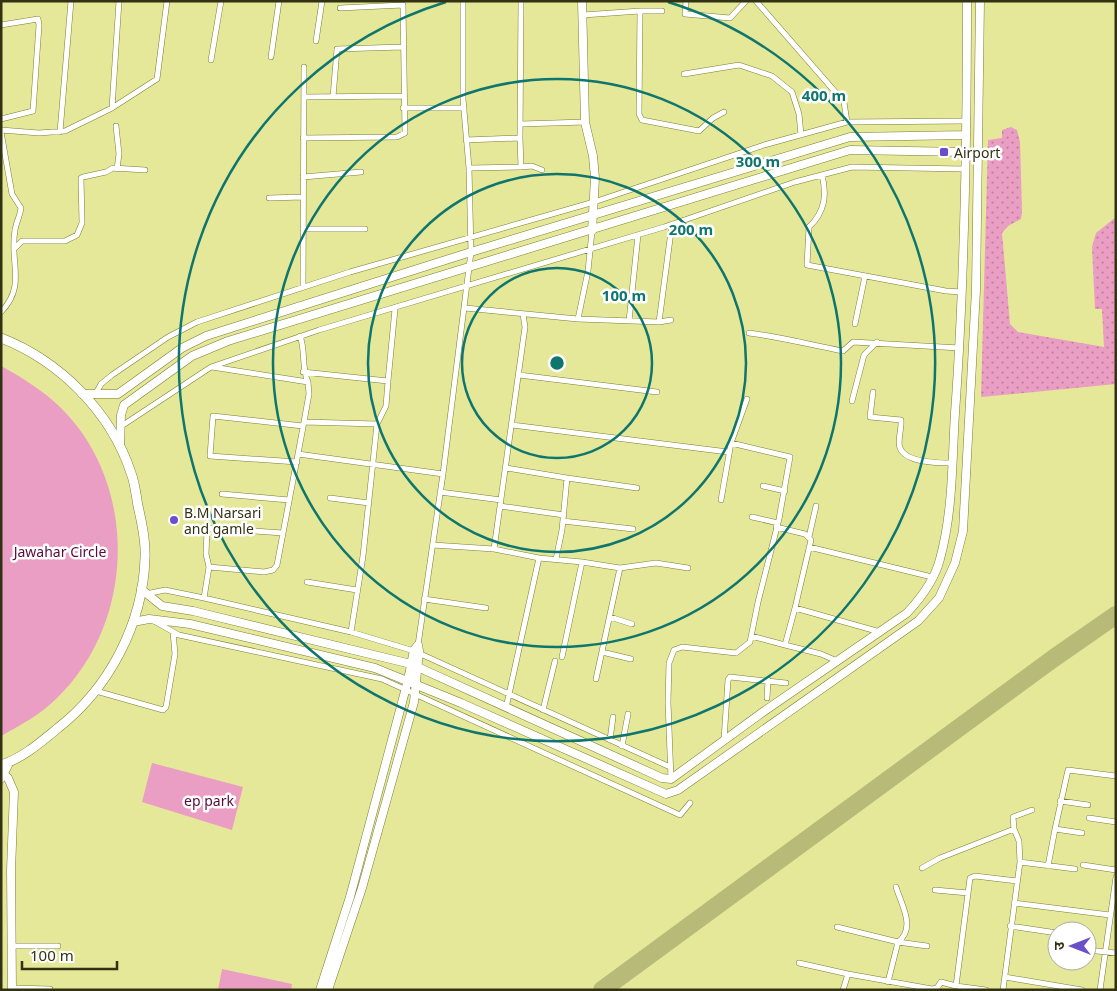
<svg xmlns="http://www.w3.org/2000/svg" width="1117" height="991" font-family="'Noto Sans','Noto Sans Devanagari',sans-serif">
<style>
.green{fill:#ea9ec3}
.garden{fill:url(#garden-dots)}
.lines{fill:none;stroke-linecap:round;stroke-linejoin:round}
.taxiway{stroke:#b8ba78;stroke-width:18}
.street-casing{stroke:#7e7e32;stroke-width:6}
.secondary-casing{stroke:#7e7e32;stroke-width:9}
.primary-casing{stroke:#7e7e32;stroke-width:10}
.street{stroke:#fff;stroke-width:5}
.secondary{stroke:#fff;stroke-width:8}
.primary{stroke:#fff;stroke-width:9}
.ring{fill:none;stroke:#0f766e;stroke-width:2.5}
.poi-dot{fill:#6b4fc8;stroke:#fff;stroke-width:2}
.labels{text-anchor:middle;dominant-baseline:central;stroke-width:5;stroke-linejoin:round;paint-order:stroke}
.poi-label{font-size:14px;fill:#323212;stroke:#fff;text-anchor:start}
.park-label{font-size:14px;fill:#590b3a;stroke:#fff}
.centre{fill:#0f766e;stroke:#fff;stroke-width:2.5}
.ring-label{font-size:15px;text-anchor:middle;font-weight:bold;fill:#0f766e;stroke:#fff;stroke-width:5;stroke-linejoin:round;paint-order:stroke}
</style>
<defs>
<pattern id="garden-dots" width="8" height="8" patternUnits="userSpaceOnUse" patternTransform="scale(1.25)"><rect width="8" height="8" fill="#ea9ec3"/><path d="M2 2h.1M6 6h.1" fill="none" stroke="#be819d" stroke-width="1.8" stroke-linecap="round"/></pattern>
</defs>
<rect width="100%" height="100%" fill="#e5e799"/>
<!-- green -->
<path class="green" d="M1,366C23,378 42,390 60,407C139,484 136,622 57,698C41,714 21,725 1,736Z
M152,763L243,787L232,830L142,802Z
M222,969L292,984L291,990H218Z"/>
<!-- garden -->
<path class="garden" d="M1011,127L1017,130L1020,142L1022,212L1021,219L1008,226L1002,233L1010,324L1018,332L1104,347L1102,309H1095L1092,247L1096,233L1116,217V384L981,397L988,140L1002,138V130Z"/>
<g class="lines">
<!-- taxiway -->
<path class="taxiway" d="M602,990L1054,658L1116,615"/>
<defs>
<path id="street" d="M686,1L685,14L730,18L746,1
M756,1L844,102L847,122
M640,11H662
M583,15L640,11L639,114L642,120L699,131L713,118L724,112
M1,25L38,19L39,25L33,111L1,119
M316,41L322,1
M271,57L279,1
M211,60L221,1
M684,74L739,65L772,76L792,92L799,114L801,135
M304,97L403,96
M333,97L337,49L403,47
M112,108L157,79L167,1
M403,108H464
M521,124L585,122
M116,126L119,154L117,169
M1,130L39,133L65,131L112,108L119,1
M1,132L12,194L21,208C20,216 16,223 15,230C9,262 27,285 1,312
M60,132L71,1
M303,138L397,137L405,133L403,5L340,8
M466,140L520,138L521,1
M521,167L532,166L542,170
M469,168L521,167L520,138
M822,175C827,195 825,212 809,227L807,265L946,291L962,292
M303,177L361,172
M269,198L303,197
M303,229H365
M15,248L22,241H65L77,235L82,223L81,178L83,177L106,172L113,168L145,170
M303,287L304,67
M465,308L578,319L659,322L671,320
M578,319L588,271L592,231
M629,321L638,235
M659,322L672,224
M855,324L865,276
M749,333C781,337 811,345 843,351L853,342L960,348
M212,367L308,382C301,367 306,352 300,336
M303,372L388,381L386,406L377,424L304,422L309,394L308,382
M519,375L657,392
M388,381L395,309
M873,392L870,417L901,420C902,428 897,441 900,448C906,463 938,463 951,463
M95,395L101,384L112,375L168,337L197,322L350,272L594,202L764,145L847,122L966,121
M852,401L864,355L877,342
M512,425L728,452
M120,427L211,367L319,330L664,227L795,182L852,167L965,169
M731,443L747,399
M298,454L443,474
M297,462L210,456L213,416L303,426
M506,468L567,478L562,530L556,559
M567,478L637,488
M763,486L785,491
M440,492L501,500
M222,494L289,500
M330,498L369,503
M500,506L564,515
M752,517L778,523
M563,521L633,529
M776,527L805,534L811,540L795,608
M809,537L816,506
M433,545L494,549L525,327L523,314
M809,547L932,577
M494,549L539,558L506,708
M539,558L582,562L562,657
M582,562L620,568L656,563L688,568
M209,567L206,554L207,530L211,528L283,533
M307,582L357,590
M146,594L165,590L204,598L351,632L414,651L670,767
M204,598L209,567L264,572L273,570L277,565L304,422
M424,599L486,608
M610,617L632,624
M154,621L179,635L382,679L680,815L690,803
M351,632L363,556L377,424
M751,636L785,645
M418,645L443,474L471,252L469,168L463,99V1
M602,652L631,659
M837,661L821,654L785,645L795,608L880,632
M596,679L620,568
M96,691L163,710L166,707L175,654L173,632
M767,698L768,680
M543,710L555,661
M610,740L613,717
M724,740L728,680L730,677L786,683
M622,746L628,714
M671,779L668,702L669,663L674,650L682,647L736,653L750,642L758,602L779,519L790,457L731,443L721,500
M1060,801L1088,805
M1089,818L1116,822
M1014,829L1013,817L1032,810
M1055,829L1068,770L1116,776
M1020,862L1075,869
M1083,865L1116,870
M1048,866L1055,829L1082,833
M922,868L940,858L1014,829L1019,841L1020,862L1003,990
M896,887C902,906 916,928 898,942
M935,890L968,893
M1014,903L1110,915
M1010,926L1057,933
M837,927L898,942L888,982
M898,942L927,946
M13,946H58
M1087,950L1116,953
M799,963L848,974L843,990
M848,974L932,989L937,988L941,982L956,986
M1005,977L1082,990
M12,988L50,989
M986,990L956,986L970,878L975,876L1017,881
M1100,990L1116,877"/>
<path id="secondary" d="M582,1L585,122L593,156L595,178L592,231
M82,394H118L182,348L206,336L471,252L850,137L966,135
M120,446L121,415L124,405L192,356L228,341L850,150L966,152
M141,589L162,606L193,611L411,664L662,778L671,779L763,712L907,613C921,598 935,579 940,559C953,512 952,461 955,413C965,276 967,138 967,1
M133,622L149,619L190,624L375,668L461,703L666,794L678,790L918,621L939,598L955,563L963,531L976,290L980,1
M1,772L8,778L14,792L11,870L12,990
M320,990L350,897L408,680L414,650L418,645
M328,990L362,888L414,702L419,651L418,645"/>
<path id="primary" d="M1,338C60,361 111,412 131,473C135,483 136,495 138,506C142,523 146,541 145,558C143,624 109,688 58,728C41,742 23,758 1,765
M1,778L9,762"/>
</defs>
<!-- street casing -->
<use href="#street" class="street-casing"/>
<!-- secondary casing -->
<use href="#secondary" class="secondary-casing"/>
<!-- primary casing -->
<use href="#primary" class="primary-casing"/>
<!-- street -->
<use href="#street" class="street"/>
<!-- secondary -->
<use href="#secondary" class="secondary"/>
<!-- primary -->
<use href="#primary" class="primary"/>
</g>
<!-- distance rings -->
<g class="ring">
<circle cx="557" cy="363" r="95"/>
<circle cx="557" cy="363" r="189"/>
<circle cx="557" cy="363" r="284"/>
<path d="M668 2A378 378 0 1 1 446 2"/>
</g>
<!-- markers -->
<g class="poi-dot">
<rect x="939" y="147" width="10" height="10" rx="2.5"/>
<circle cx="174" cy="520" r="5"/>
</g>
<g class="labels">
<!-- poi labels -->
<g class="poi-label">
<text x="954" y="152">Airport</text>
<text x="184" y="512">B.M Narsari<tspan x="184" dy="16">and gamle</tspan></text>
</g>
<!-- park labels -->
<g class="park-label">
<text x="60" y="551">Jawahar Circle</text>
<text x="209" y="800">ep park</text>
</g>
</g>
<circle cx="557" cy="363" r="8" class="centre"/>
<g class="ring-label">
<text x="824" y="101">400 m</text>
<text x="758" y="167">300 m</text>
<text x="691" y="235">200 m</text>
<text x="624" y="301">100 m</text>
</g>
<!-- border -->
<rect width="1117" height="991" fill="none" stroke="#323212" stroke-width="5"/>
<!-- north arrow -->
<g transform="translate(1072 946) rotate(270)"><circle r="24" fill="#ffffff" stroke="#adada0"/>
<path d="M0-4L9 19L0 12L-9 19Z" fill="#6b4fc8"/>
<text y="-8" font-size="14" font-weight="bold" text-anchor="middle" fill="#323212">उ</text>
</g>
<!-- scale -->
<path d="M22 961v8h95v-8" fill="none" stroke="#323212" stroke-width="2.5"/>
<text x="30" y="961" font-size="15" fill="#323212" stroke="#ffffff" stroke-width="4" paint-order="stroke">100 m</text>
</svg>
